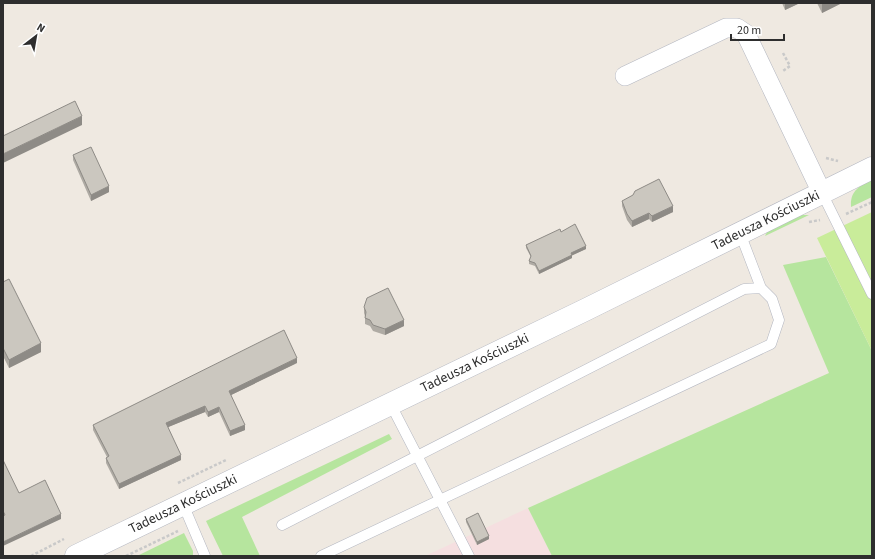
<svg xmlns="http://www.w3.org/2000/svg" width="875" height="559" font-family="'Source Sans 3',sans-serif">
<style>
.medical{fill:#f5dfe0}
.green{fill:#b6e59e}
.pitch{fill:#c9ec9a}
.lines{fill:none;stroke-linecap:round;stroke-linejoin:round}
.service-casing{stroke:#b4b7c1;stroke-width:11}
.minor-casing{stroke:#b4b7c1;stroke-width:20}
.tertiary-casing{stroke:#b4b7c1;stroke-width:23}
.path{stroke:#c9c9c9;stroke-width:2.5;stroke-dasharray:3 2;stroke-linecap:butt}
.service{stroke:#fff;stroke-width:10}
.minor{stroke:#fff;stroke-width:19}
.tertiary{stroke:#fff;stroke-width:22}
.wall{fill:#afaba4}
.shaded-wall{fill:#8e8b86}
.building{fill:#cbc7bf;stroke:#8e8b86}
.labels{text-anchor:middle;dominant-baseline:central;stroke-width:3;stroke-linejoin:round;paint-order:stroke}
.street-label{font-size:14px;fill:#2e2e2e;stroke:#fff}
</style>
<rect width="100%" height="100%" fill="#efe9e1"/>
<!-- medical -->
<path class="medical" d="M528,508L552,556H425Z"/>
<!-- green -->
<path class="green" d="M872,180V197L851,207C850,191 859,186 872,180Z
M799,215H809L765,236L768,230Z
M826,257L872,351V556H552L528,508L829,373L783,265Z
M389,434L392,439L242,517L260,556H223L206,521Z
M184,533L193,551V556H137Z"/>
<!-- pitch -->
<path class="pitch" d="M872,212V351L817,238Z"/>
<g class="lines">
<defs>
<path id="service" d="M822,193L872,294
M740,233L761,288
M390,403L469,556
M183,504L205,556
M282,525L744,289L761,288L772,299L779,320L771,344L321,556"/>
<path id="minor" d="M625,76L726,28H737L746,34L822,193"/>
<g id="tertiary">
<path id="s1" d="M76,556L585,310L872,168"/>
</g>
</defs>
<!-- service casing -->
<use href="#service" class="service-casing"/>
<!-- minor casing -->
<use href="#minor" class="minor-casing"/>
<!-- tertiary casing -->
<use href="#tertiary" class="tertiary-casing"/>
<!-- path -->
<path class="path" d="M783,53L790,66L783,71
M826,158L838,161
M846,214L872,202
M809,222L820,220
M178,483L226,460
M31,556L64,539
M126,556L178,531"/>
<!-- service -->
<use href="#service" class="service"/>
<!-- minor -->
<use href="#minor" class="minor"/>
<!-- tertiary -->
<use href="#tertiary" class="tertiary"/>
</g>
<!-- wall -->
<path class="wall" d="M782,3H800L785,10Z
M817,3H842L822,13Z
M73,155L109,192L91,201L73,160Z
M622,201L673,212L652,222L649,219L632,227L627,220L622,206Z
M561,232L586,249L572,255V258L539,274L535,266L529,264V261L531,257L526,248V245Z
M3,282L41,352L9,368L3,356Z
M364,307L404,326L385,335L373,331L370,326L365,324V316L364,313Z
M297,363L231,395L245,430L230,436L219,412L208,417L205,412L168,427L181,460L119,489L106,463V458L107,457L93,430V425Z
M466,519L489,539L477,545L466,522Z"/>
<!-- shaded-wall -->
<path class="shaded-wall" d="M785,3H800L785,10Z
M825,3H842L822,13V4Z
M82,116V125L3,163V154Z
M3,164H4V173L3,174Z
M109,186V192L91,201V195Z
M3,202H4V211L3,212Z
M673,206V212L652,222V216Z
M649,213V219L632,227V221Z
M586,246V249L571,256V253Z
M572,255V258L539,274V271Z
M404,320V326L385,335V329Z
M41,343V352L9,368V360Z
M297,358V363L229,396V391Z
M205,406V412L166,428V423Z
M219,407V412L208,417V412Z
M245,425V430L230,436V431Z
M181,455V460L119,489V484Z
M61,514V519L3,546V542Z
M489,536V539L477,545V542Z"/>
<!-- building -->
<path class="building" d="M75,101L82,116L3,154V136Z
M91,147L109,186L91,195L73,155Z
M659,179L673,206L652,216L649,213L632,221L627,214L622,201L633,195L635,191Z
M575,224L586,246L571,253L572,255L539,271L535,263L529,261L531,256L526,245L560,229L561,232Z
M9,279L41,343L9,360L3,348V282Z
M388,288L404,320L385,329L373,325L370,320L365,318L366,312L364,307L367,298Z
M284,330L297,358L229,391L245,425L230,431L219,407L208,412L205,406L166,423L181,455L119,484L106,458L109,456L93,425Z
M3,460L19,493L45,480L61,514L3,542V516L5,515L3,511Z
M478,513L489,536L477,542L466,519Z"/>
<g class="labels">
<!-- street labels -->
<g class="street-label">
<text stroke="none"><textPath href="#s1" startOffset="767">Tadeusza Kościuszki</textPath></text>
<text stroke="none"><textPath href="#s1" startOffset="443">Tadeusza Kościuszki</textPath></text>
<text stroke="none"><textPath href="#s1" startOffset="119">Tadeusza Kościuszki</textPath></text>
</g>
</g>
<!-- border -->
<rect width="875" height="559" fill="none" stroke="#2e2e2e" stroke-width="8"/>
<!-- north arrow -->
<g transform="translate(36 36) rotate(31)" stroke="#ffffff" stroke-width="3" paint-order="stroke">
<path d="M0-3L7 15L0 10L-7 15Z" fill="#2e2e2e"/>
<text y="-6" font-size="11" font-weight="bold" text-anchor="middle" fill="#2e2e2e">N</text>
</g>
<!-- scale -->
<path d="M731 34v6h53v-6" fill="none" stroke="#2e2e2e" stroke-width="2"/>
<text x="737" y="34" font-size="12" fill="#2e2e2e" stroke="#ffffff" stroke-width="3" paint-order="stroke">20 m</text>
</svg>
